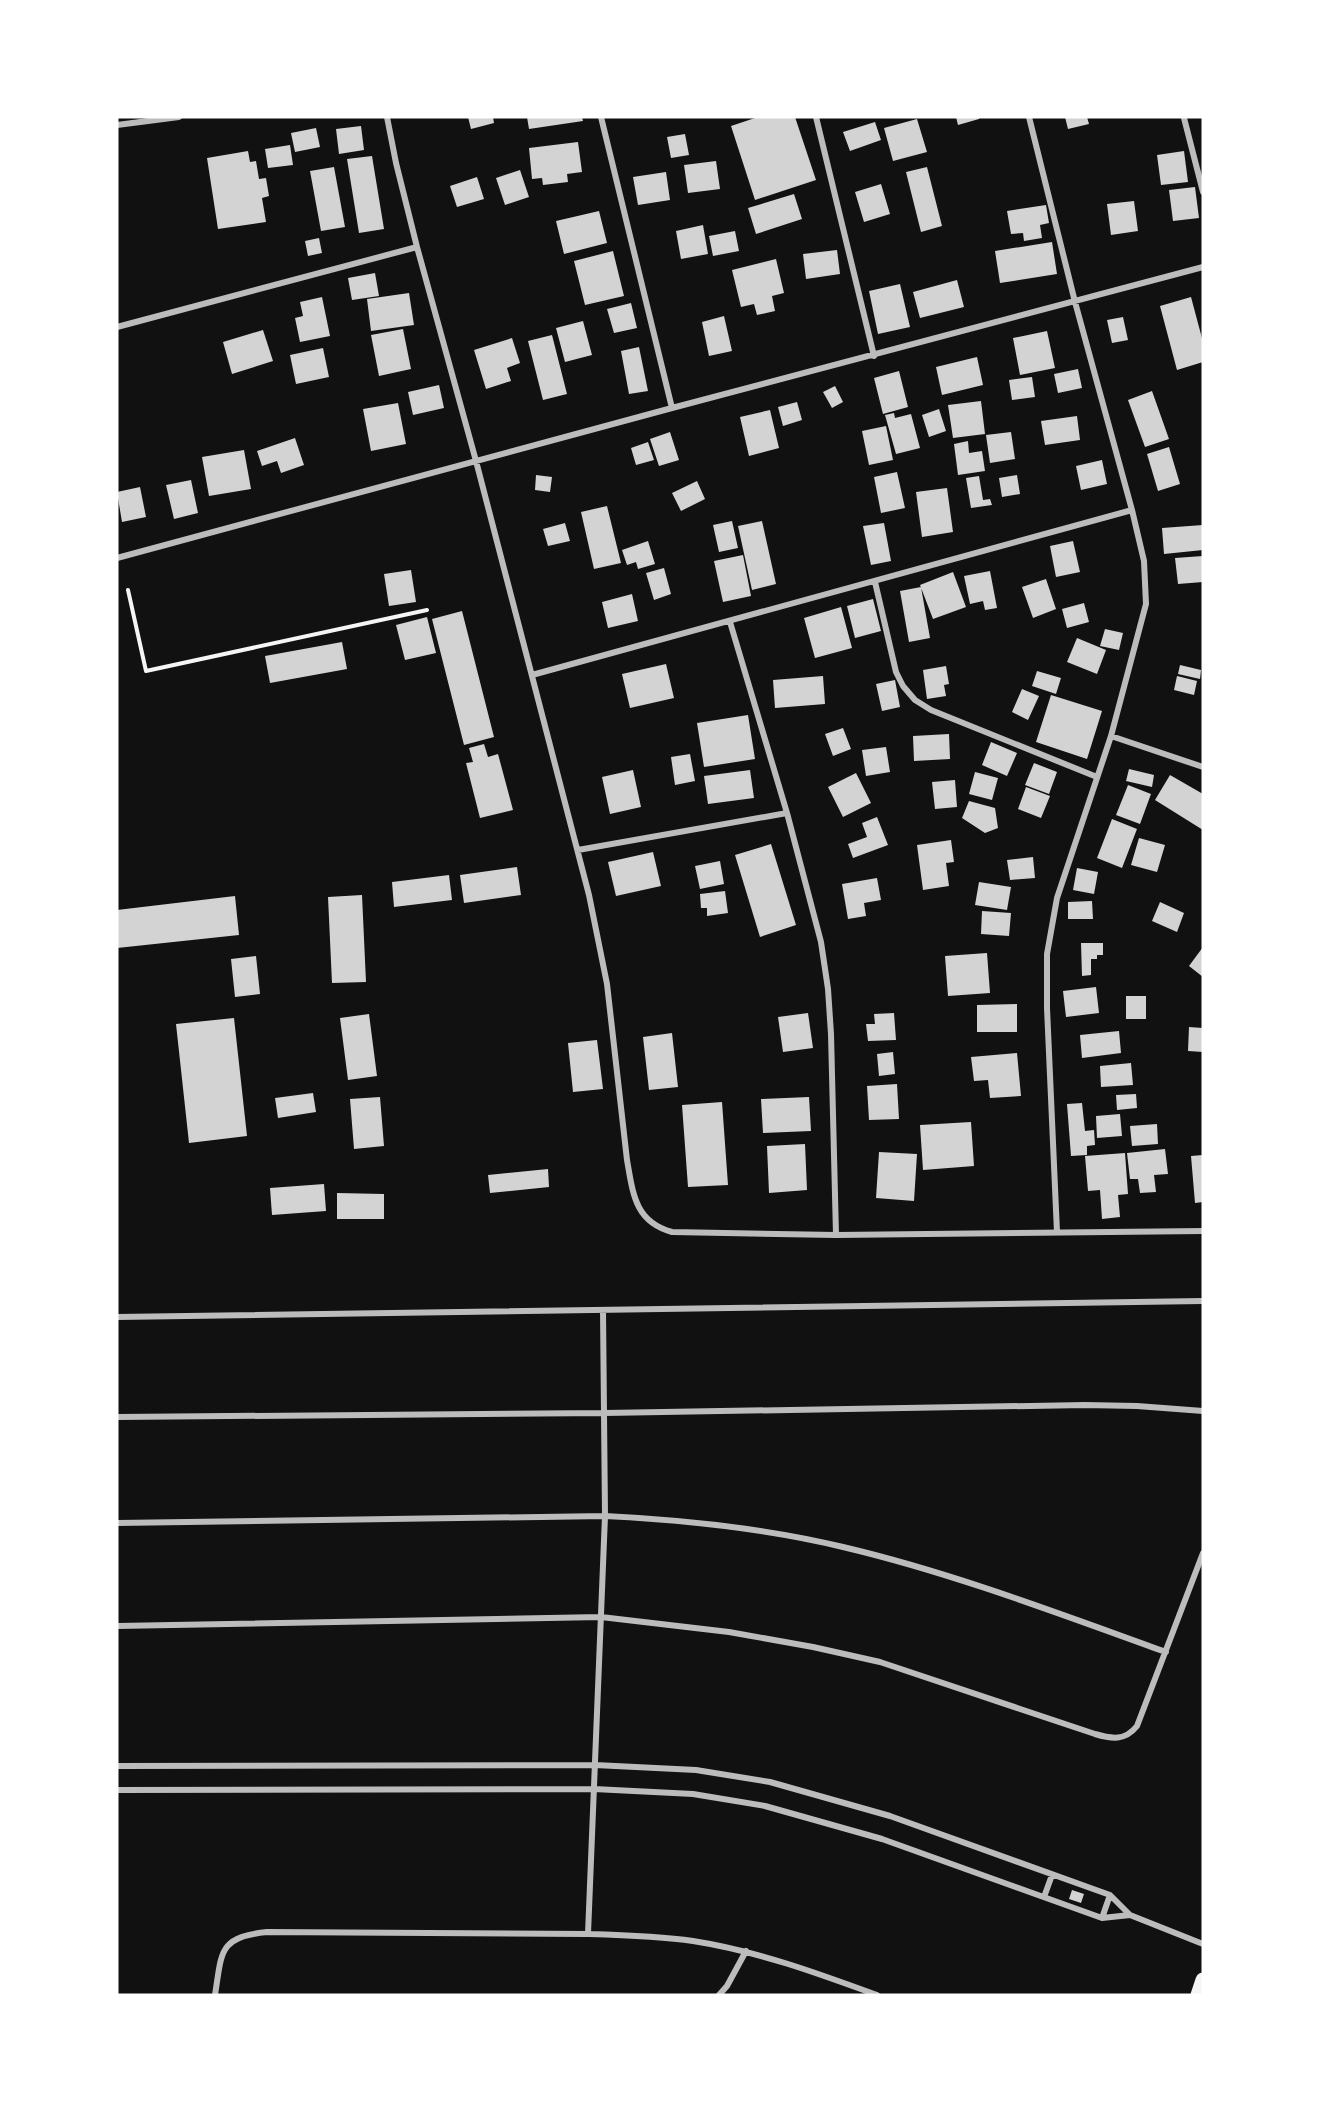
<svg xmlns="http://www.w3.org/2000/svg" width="1320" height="2112" font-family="'Zilla Slab',serif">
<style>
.building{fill:#d3d3d3}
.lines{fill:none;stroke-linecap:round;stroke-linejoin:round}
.path{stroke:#f5f5f5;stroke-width:4}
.minor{stroke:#bcbcbc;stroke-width:6}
.primary{stroke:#f5f5f5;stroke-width:15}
</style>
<rect width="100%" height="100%" fill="#111"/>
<!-- building -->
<path class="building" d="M468,117H493L494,123L471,129Z
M527,117H582L583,121L529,129Z
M758,117H795L816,180L755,200L731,126Z
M956,117H979V119L958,125Z
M1065,117H1087L1089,124L1068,129Z
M917,119L927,152L893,161L884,128Z
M875,122L881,140L850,151L843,132Z
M361,126L364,150L339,154L336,129Z
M316,128L320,147L295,152L291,133Z
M685,134L689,155L671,158L667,137Z
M578,142L582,172L567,174L568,182L543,185L542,178L532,179L529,148Z
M290,145L293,165L268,168L265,149Z
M248,151L250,162L256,161L259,179L266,178L269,196L262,198L266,222L218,229L207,158Z
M1184,151L1188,182L1161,185L1157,155Z
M372,156L384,229L359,233L347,159Z
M716,161L720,189L688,193L684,165Z
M334,167L345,227L321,231L310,171Z
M927,167L942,226L921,232L906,172Z
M520,170L529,197L505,205L496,178Z
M666,172L670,200L638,205L633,177Z
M477,177L484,199L457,207L450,186Z
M881,184L890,214L864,222L855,192Z
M1195,187L1199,218L1173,221L1169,190Z
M794,194L802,219L756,234L748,208Z
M1134,201L1138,231L1111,235L1107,204Z
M1046,205L1049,223L1040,225L1042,238L1024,241L1023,233L1011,234L1007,211Z
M599,211L607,243L564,254L556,221Z
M703,225L708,254L681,259L676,231Z
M735,231L739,251L713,256L709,236Z
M319,238L322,253L308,256L305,241Z
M1052,242L1057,274L1000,283L995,251Z
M837,250L840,274L806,279L803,254Z
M613,251L624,296L585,305L574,261Z
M776,259L784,293L772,296L775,311L757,315L754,304L741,307L732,270Z
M375,273L379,296L352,300L348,278Z
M957,280L964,307L920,318L913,292Z
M900,284L910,327L878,334L869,291Z
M409,293L414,325L371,331L367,299Z
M322,297L330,336L300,342L295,318L303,316L300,302Z
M1191,297L1203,342V362L1177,370L1160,306Z
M631,303L637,328L614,333L607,309Z
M724,316L732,351L709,356L702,322Z
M1123,317L1128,340L1112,343L1107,320Z
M583,321L592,355L565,362L556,328Z
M403,329L411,369L379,376L371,335Z
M263,330L273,361L232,374L223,342Z
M1047,331L1055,368L1020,375L1013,338Z
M552,335L567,394L543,400L528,341Z
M512,338L520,363L507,368L511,381L486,389L474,350Z
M639,347L648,391L629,394L621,351Z
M323,348L329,377L296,384L290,355Z
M977,357L983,385L942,395L936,367Z
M1078,369L1082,388L1058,393L1054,374Z
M899,371L908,407L883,414L874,378Z
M1032,377L1035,397L1012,400L1009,380Z
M439,385L444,408L413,415L408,392Z
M835,386L843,402L832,408L823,392Z
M1152,391L1169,439L1145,447L1128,400Z
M981,401L985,434L953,438L948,405Z
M797,402L802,420L783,426L778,407Z
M398,403L406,444L371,451L363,409Z
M939,409L946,431L929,437L922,415Z
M770,410L779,448L749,456L740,417Z
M894,413L895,418L911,414L920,448L896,454L885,415Z
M1077,416L1080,440L1045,445L1041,421Z
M886,426L893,460L869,465L862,431Z
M670,432L679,460L659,466L650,439Z
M1011,432L1015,459L990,463L986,435Z
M295,438L304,465L281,473L277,461L262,466L257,451Z
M968,441L969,453L982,451L985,471L958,475L954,444Z
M648,442L654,460L636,465L631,448Z
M1169,447L1180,484L1158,491L1147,454Z
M244,450L251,489L209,496L202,457Z
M1102,460L1107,484L1081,490L1076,466Z
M897,472L905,508L881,513L874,477Z
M536,475L552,477L550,492L535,490Z
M1017,475L1020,494L1002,497L999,478Z
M979,476L983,500L990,499L992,505L971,508L966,478Z
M191,480L198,513L174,519L166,485Z
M697,481L705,499L681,511L672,493Z
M140,487L146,517L122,522L117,492Z
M947,488L953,532L922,537L916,492Z
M607,506L621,563L594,569L581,512Z
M732,521L738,548L719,552L713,525Z
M762,521L776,584L752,590L738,526Z
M565,523L570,541L548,546L543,529Z
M884,523L891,561L871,565L863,526Z
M1203,525V550L1164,554L1162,528Z
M648,541L655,564L638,569L636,562L627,565L622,550Z
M1073,541L1080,572L1056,577L1050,546Z
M743,555L751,596L723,602L714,561Z
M1203,556V582L1178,584L1175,558Z
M664,568L671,594L654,600L646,573Z
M411,570L416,602L389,606L384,574Z
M990,571L997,608L985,610L983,601L970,604L964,576Z
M953,572L966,607L933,619L920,585Z
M1046,579L1056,609L1033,618L1022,587Z
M921,587L930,638L909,642L900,591Z
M632,594L638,621L608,628L602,602Z
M873,599L881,631L855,638L847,606Z
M1084,603L1089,622L1067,628L1062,609Z
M841,607L852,648L815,658L804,618Z
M462,611L494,737L464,745L432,619Z
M427,617L436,653L405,660L396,625Z
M1105,629L1123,633L1119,650L1100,646Z
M1077,638L1106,650L1097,674L1067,662Z
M342,642L347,669L270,683L265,656Z
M666,664L674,698L630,708L622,674Z
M1180,665L1201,670L1200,679L1178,674Z
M946,666L949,684L944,685L946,696L927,699L923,670Z
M1037,671L1061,678L1056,694L1032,686Z
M823,676L825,704L775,708L773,680Z
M1177,676L1197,681L1194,695L1174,690Z
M895,680L900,707L882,711L876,684Z
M1022,689L1039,696L1028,720L1012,712Z
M1051,695L1102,711L1087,759L1036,742Z
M748,715L755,759L704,767L697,723Z
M843,728L851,749L833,756L825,734Z
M949,734L950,759L914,761L913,736Z
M991,742L1017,753L1007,776L982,765Z
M484,744L488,757L498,754L513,810L480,818L466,763L473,762L469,748Z
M886,747L890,772L866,776L862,750Z
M690,754L695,781L675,785L671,757Z
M1034,763L1057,772L1049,794L1025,785Z
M1129,769L1154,775L1152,787L1126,781Z
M633,770L641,807L610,814L602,777Z
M750,770L754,798L708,804L704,776Z
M975,772L998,778L992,800L969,794Z
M856,773L871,803L843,817L828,787Z
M1170,775L1203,794V830L1155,800Z
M955,780L957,807L935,809L932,782Z
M1128,785L1151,794L1140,824L1116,815Z
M1026,787L1050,796L1041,818L1018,809Z
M969,801L995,808L998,828L985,833L962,818Z
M877,817L888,845L853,858L848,844L867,837L862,823Z
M1112,819L1137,829L1122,868L1097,858Z
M1139,838L1165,845L1157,872L1131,865Z
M951,840L954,862L946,863L949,886L923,890L917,845Z
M771,844L796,925L760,937L735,855Z
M653,852L661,886L616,896L608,862Z
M1033,857L1035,878L1010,880L1007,860Z
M720,861L724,884L700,889L695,866Z
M517,867L521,895L464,903L460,875Z
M1077,868L1098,872L1094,894L1073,890Z
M449,875L452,900L394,907L392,882Z
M877,878L881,900L864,903L866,916L848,919L842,884Z
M979,882L1011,887L1007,910L975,905Z
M725,891L728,913L707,916V908H701L700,894Z
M362,895L366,982L332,983L328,897Z
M235,896L239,935L117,948V910Z
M1092,901L1093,919H1068V902Z
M1160,902L1184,913L1177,932L1152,921Z
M982,911L1011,913L1009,936L981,934Z
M1081,943H1103V955H1097V959H1091V975L1082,976Z
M1203,947V977L1189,966Z
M987,953L990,993L948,996L945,956Z
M256,956L260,994L235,997L231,959Z
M1096,987L1099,1013L1066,1017L1063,991Z
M1126,996H1146V1019H1126Z
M1017,1004V1032H977V1005Z
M808,1013L813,1048L783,1052L778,1017Z
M894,1013L896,1040L868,1041L866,1024H875L874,1014Z
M369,1014L377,1076L348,1080L340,1018Z
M234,1018L247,1136L189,1143L176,1024Z
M1189,1027L1203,1028V1052L1188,1051Z
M1119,1031L1121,1053L1082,1058L1080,1035Z
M672,1033L678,1087L649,1090L643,1037Z
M597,1040L603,1089L573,1092L568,1043Z
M893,1052L895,1074L879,1076L877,1054Z
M1017,1053L1021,1096L990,1098L988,1080L974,1081L971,1057Z
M1131,1063L1133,1085L1101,1087L1100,1066Z
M897,1084L899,1119L869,1120L867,1086Z
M313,1093L316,1112L278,1118L275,1098Z
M1136,1094L1137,1108L1117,1110L1116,1095Z
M380,1097L384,1146L354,1149L350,1099Z
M809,1097L811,1131L763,1133L761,1099Z
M722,1102L728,1185L688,1187L682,1105Z
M1082,1103L1085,1131L1094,1130L1095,1145L1087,1146V1155L1071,1156L1067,1104Z
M1120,1114L1122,1136L1097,1138L1096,1116Z
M971,1122L974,1166L923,1170L920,1125Z
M1157,1124L1158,1144L1132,1146L1130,1126Z
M805,1144L807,1190L769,1193L767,1146Z
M1165,1149L1168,1174L1154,1175L1156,1192L1140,1193L1138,1179H1130L1127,1153Z
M879,1152L917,1154L914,1201L876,1198Z
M1125,1153L1128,1194L1118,1195L1120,1217L1102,1219L1100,1190L1088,1191L1085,1156Z
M1203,1155V1202L1195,1203L1191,1156Z
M548,1169L549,1187L490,1193L488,1175Z
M324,1184L326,1211L272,1215L270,1188Z
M337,1193L384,1194V1219H337Z
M1072,1890L1084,1894L1081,1903L1069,1899Z"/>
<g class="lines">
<!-- path -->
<path class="path" d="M128,590L146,671L427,610"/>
<!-- minor -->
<path class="minor" d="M387,117L396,163L417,247L476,461L589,895L607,984L627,1160C633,1194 635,1222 672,1232L836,1235L1203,1231
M601,117L672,408
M816,117L874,356
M1029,117L1075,302L1132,510L1144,561L1146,604L1111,736L1057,898L1047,954V1008L1057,1232
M1184,118L1203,192
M117,125L179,117
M117,327L417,247
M117,558L672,408L1203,267
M875,582L896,672L903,686L915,700L931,710L1097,777
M730,622L787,813L821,942L828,989L831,1034L836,1235
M532,675L1132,510
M1111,736L1203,767
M578,850L787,813
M117,1317L1203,1301
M117,1417L605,1413L1085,1405L1137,1406L1203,1411
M117,1523L605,1516C685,1520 765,1528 843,1547C953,1573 1060,1614 1166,1652
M117,1626L601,1617L729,1632L813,1647L880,1662L1095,1734C1112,1739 1125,1741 1137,1726L1203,1553
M117,1766L595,1765L696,1770L770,1782L890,1816L1110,1895L1130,1915L1203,1944
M117,1790L594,1789L693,1794L765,1806L882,1839L1102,1918L1130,1915
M1044,1897L1052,1875
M1102,1918L1110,1895
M588,1934L605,1516L603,1310
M215,1995C222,1952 218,1937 267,1932L588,1934C623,1935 659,1936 693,1941C757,1951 817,1973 877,1995
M719,1995L727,1986L746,1951"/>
<!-- primary -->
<path class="primary" d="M1198,1995L1203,1980"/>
</g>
<!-- border -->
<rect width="1320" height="2112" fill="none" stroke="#ffffff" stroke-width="237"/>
</svg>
